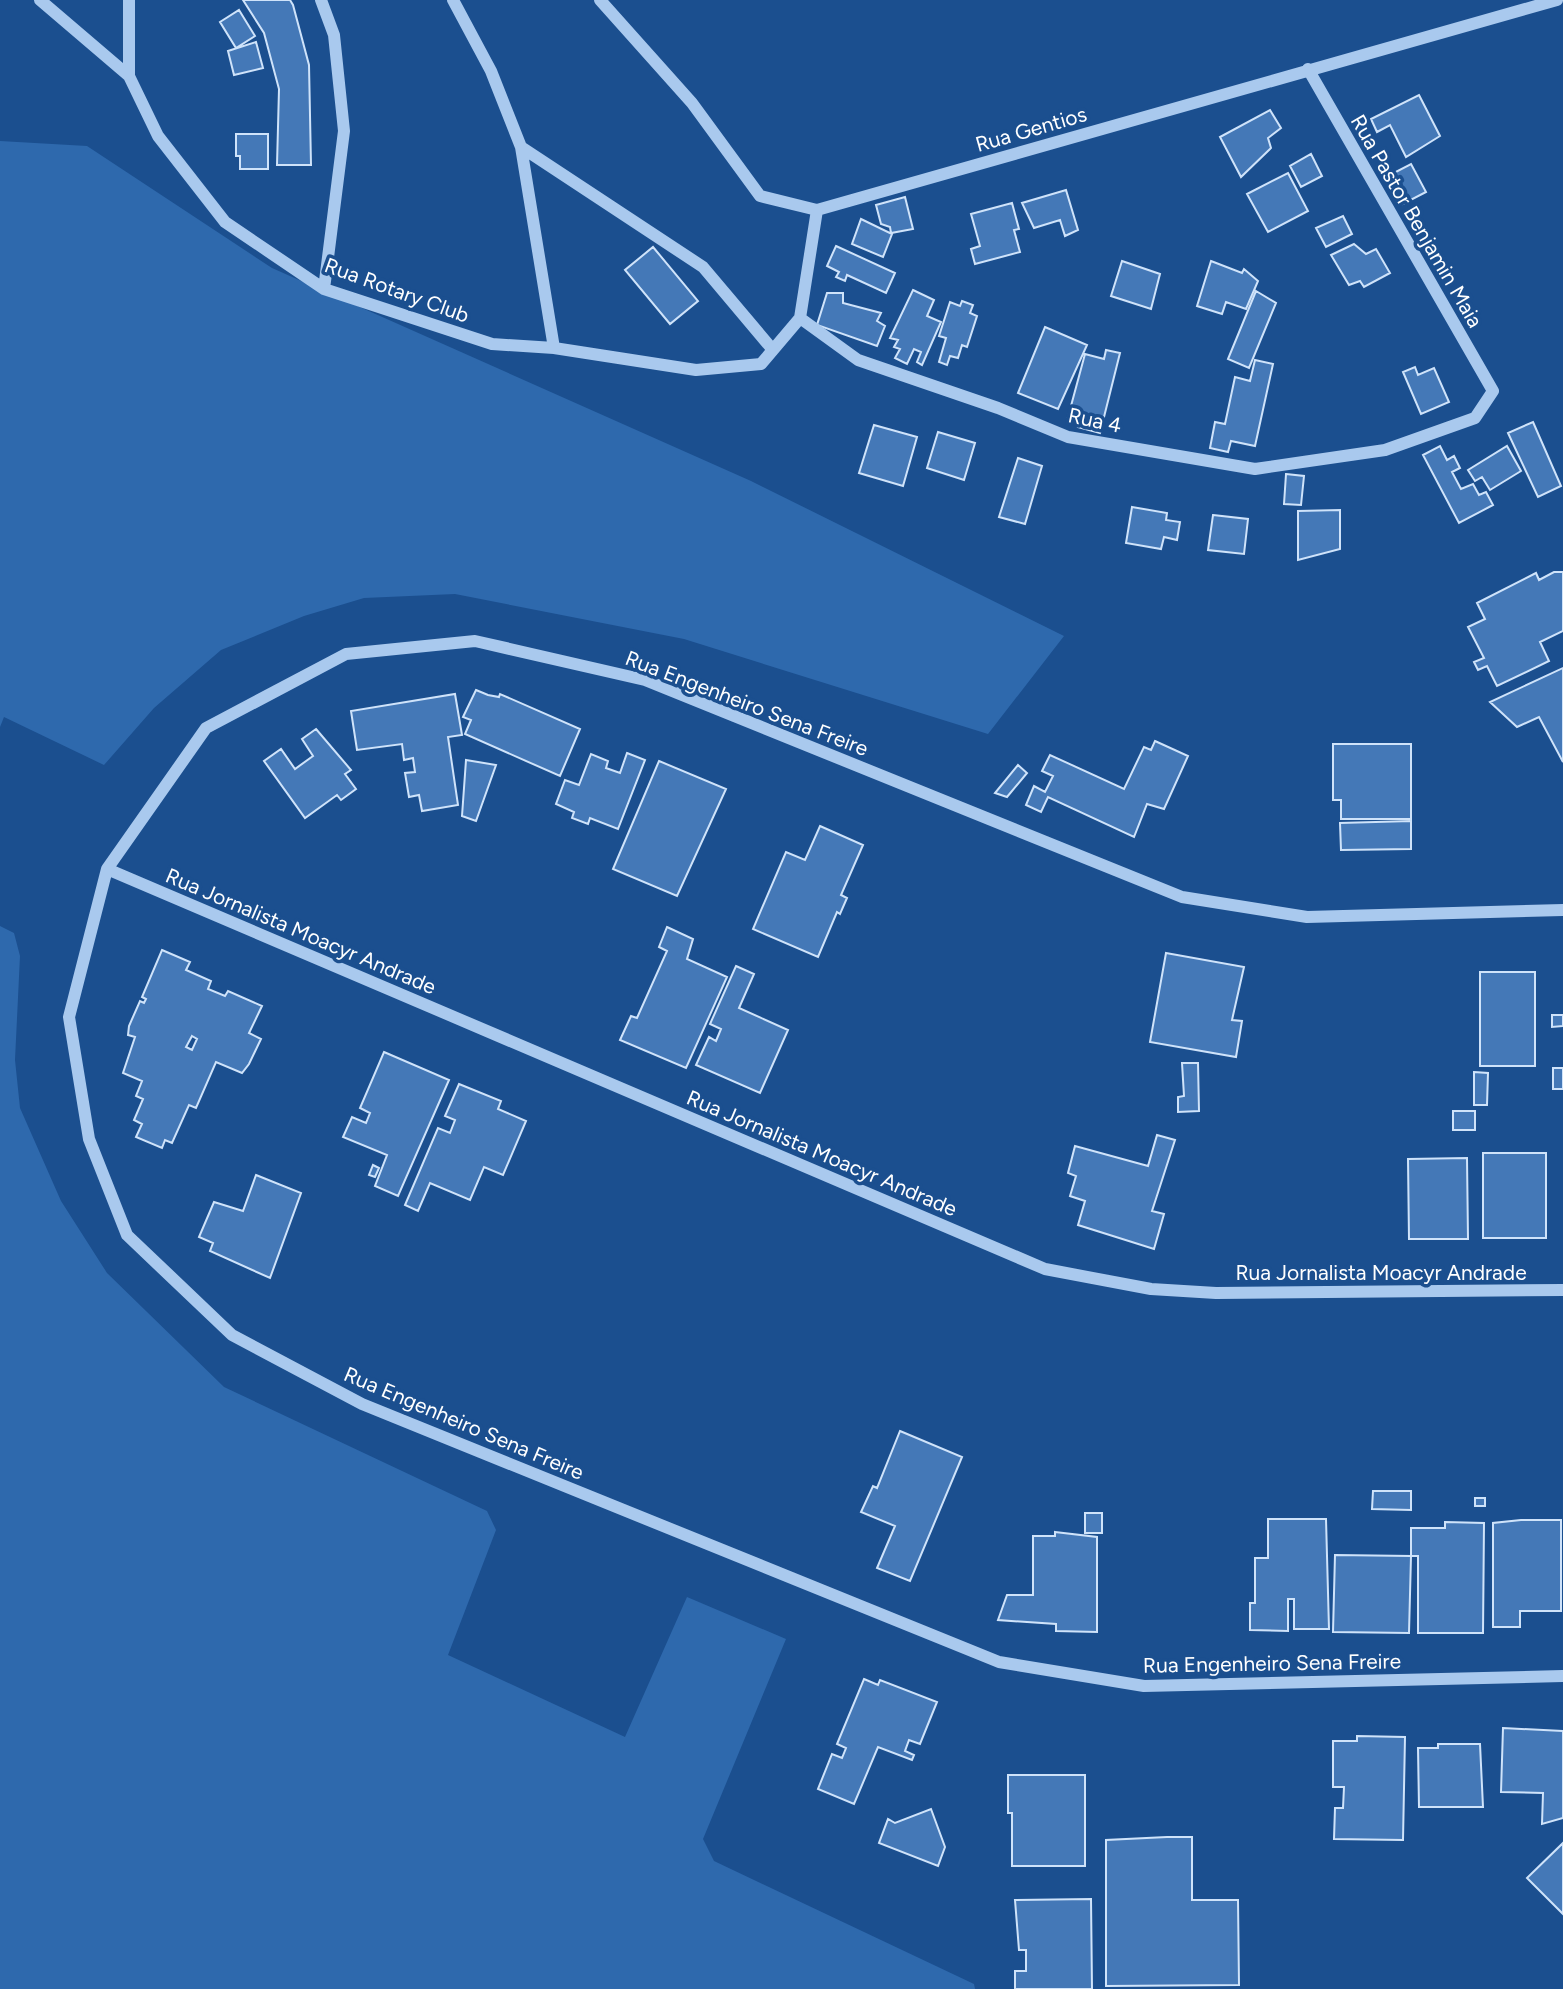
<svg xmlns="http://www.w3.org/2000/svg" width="1563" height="1989" font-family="Figtree,sans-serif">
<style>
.green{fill:#2e69ad}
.building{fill:#4478b7;stroke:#cfe3fa;stroke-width:2;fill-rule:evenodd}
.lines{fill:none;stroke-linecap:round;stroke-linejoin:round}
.minor{stroke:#a9c9ee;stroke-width:12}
.labels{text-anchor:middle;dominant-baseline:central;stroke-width:7;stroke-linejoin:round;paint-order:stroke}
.street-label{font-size:21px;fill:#fff;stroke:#1b4f8f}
</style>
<rect width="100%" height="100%" fill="#1b4f8f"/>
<!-- green -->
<path class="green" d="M0,141L87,146L272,268L751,481L1064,636L988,734L684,639L455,594L364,598L304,616L221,650L154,708L104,765L4,717L0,727Z
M0,926L14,933L20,956L15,1060L20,1108L61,1201L107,1273L224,1387L487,1511L496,1530L448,1655L625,1737L687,1597L786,1639L703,1839L714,1861L974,1984L975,1989H0Z"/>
<!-- building -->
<path class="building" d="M243,0H290L293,5L309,65L311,165H277L279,89L264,33Z
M239,10L255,36L236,48L220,22Z
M256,42L263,68L234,75L228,51Z
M1419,95L1440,136L1406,157L1390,125L1377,132L1371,119Z
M1270,110L1281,128L1268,138L1271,148L1241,177L1220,137Z
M236,134H268V169H240V156H236Z
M1311,154L1322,176L1301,187L1290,166Z
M1411,164L1426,192L1403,204L1388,176Z
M1288,173L1308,211L1268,232L1247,194Z
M1066,190L1078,230L1065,236L1060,220L1034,228L1022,203Z
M905,197L913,229L891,233L890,227L881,224L876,205Z
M1012,203L1019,229L1014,230L1020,252L975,264L971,249L980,246L971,214Z
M1343,216L1352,234L1326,247L1316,228Z
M861,219L892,234L883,257L852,244Z
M1354,244L1366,254L1376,249L1390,273L1364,287L1360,281L1349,285L1331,255Z
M836,246L895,273L886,293L847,275L845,281L836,277L839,272L827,266Z
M653,247L698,301L670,324L625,270Z
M1122,261L1160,274L1151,309L1111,296Z
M1211,261L1242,273L1244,269L1258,281L1246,309L1226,302L1222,314L1197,306Z
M913,290L934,300L927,316L941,322L922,365L917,362L921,352L914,349L907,364L895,358L900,349L894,347L898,340L890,338Z
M1256,291L1276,303L1249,368L1228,359Z
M827,293H843V303L881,313L877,321L885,326L877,346L817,325Z
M962,301L973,305L970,313L977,316L967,347L962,345L958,358L950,356L947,365L939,362L946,338L939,336L950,302L960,306Z
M1045,327L1087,345L1058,409L1018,393Z
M1106,350L1120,353L1100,433L1078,427L1080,420L1068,417L1085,354L1104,359Z
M1255,360L1273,364L1255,446L1231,441L1228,452L1210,448L1215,422L1225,424L1235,377L1250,381Z
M1415,367L1418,375L1434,368L1449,402L1421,414L1403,372Z
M1533,422L1561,486L1538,497L1508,433Z
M874,425L917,437L903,486L859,473Z
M938,432L975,443L964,480L927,468Z
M1440,446L1447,460L1454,456L1460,468L1452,472L1461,489L1473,484L1479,495L1486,492L1493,505L1459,523L1423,455Z
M1507,446L1521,471L1490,490L1482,477L1475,481L1468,470Z
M1018,458L1042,466L1025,524L999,517Z
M1286,474L1304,476L1301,505L1284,504Z
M1132,507L1167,513L1166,520L1180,522L1177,540L1164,537L1161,549L1126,543Z
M1340,510V549L1298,560V511Z
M1213,515L1248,519L1244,554L1208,550Z
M1554,572H1563V631L1540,642L1549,661L1497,686L1487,666L1478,670L1474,662L1484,658L1468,627L1485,619L1477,603L1536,573L1539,580Z
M1563,668V762L1539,717L1517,727L1490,702Z
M476,690L488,695L499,697L500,694L580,729L560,776L465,734L471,720L463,717Z
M455,694L462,735L448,737L458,805L422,811L419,795L409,797L405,773L415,772L413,758L404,760L402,744L357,750L351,711Z
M316,729L351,770L345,774L356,789L341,800L337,795L305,818L264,761L281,749L295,769L313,756L302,739Z
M1155,741L1188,756L1164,809L1147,804L1134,837L1048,797L1041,812L1026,805L1034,786L1045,792L1053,776L1042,771L1050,755L1124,789L1144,747L1151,750Z
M1333,744H1411V819H1341V800H1333Z
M627,753L645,760L618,829L590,818L588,824L572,818L574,812L556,804L565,780L579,785L591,754L608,761L606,768L620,773Z
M466,760L496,765L476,821L462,816Z
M659,761L726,789L677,896L613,869Z
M1018,765L1027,773L1007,797L995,793Z
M1411,821V849L1341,850L1340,823Z
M820,826L863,845L841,895L847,898L840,914L837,912L818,957L753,929L786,852L805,860Z
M667,927L693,939L687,959L727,977L686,1068L620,1040L631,1016L637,1018L667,951L659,947Z
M162,950L190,962L186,970L211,981L208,989L225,996L228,991L262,1006L249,1033L261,1039L249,1064L242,1073L216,1062L196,1108L189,1105L172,1143L165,1140L162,1148L136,1137L142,1124L134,1120L143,1099L136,1096L142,1081L123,1073L135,1037L128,1035L129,1026L140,1001L144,1003L146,999L142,997ZM192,1036L197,1039L192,1050L186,1047Z
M1166,953L1244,967L1232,1020L1242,1021L1236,1057L1150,1042Z
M736,966L754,974L739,1008L788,1030L760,1093L696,1065L709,1037L716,1041L721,1029L710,1024Z
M1480,972H1535V1066H1480Z
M1552,1015H1563V1026L1552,1027Z
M384,1052L449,1080L398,1196L375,1186L387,1155L343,1137L352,1117L366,1123L370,1113L360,1108Z
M1182,1063H1198L1199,1111L1178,1112V1097L1184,1096Z
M1553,1068H1563V1089H1553Z
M1474,1072L1488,1073L1487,1105H1474Z
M459,1084L501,1101L498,1109L526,1121L503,1175L484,1167L470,1200L430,1183L418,1211L405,1205L438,1128L450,1133L455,1120L445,1116Z
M1453,1111H1475V1130H1453Z
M1157,1135L1175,1140L1152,1211L1164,1214L1154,1249L1078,1225L1085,1201L1070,1196L1076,1176L1068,1173L1075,1146L1148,1166Z
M1483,1153H1546V1238H1483Z
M1467,1158L1468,1239H1409L1408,1159Z
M373,1165L379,1168L375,1177L369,1175Z
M256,1175L301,1193L270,1278L210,1251L213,1243L199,1237L214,1202L243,1211Z
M900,1431L962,1457L910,1581L877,1568L895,1526L861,1512L873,1486L877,1488Z
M1373,1491H1411V1510L1372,1509Z
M1475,1498H1485V1506H1475Z
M1085,1513H1102V1533H1085Z
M1268,1519H1326L1329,1629H1294V1599H1288V1631L1250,1630V1603H1255V1558H1268Z
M1521,1520H1561V1611H1520V1627H1493V1523Z
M1445,1522L1484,1523L1483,1633H1418V1556H1411V1528H1445Z
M1055,1532L1097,1537V1632L1056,1631V1624L998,1620L1007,1595H1033V1536H1055Z
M1335,1555L1411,1556L1409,1633L1333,1632Z
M864,1679L878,1685L880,1680L937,1702L920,1744L909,1740L905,1751L914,1755L912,1760L878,1747L854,1804L818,1789L832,1754L842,1758L846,1748L837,1744Z
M1503,1728L1563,1731V1818L1542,1824L1543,1793L1501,1792Z
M1357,1736L1405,1737L1403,1840L1334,1839L1335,1808H1343L1344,1787H1333V1741H1357Z
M1438,1744H1480L1483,1807H1419L1418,1748H1438Z
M1008,1775H1085V1866H1012V1813H1008Z
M931,1809L945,1847L938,1866L879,1843L888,1819L895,1823Z
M1167,1837H1192V1900H1238L1239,1985L1106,1986V1840Z
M1563,1843V1914L1527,1878Z
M1091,1899L1092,1989H1015V1971H1026V1950H1019L1015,1900Z"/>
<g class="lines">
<!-- minor -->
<path class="minor" d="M40,0L129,76L158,136L225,222L324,289L492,344L554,348L696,370L761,364L800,318
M321,0L334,35L344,131L324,289
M453,0L491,71L521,147L554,348
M600,0L692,103L760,196L817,210L1557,0
M129,76V0
M521,147L703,267L773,350
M817,210L800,318L858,360L998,408L1068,437L1255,469L1385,450L1475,418L1493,391L1308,69
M107,869L1045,1269L1151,1289L1216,1293L1563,1290
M1563,910L1307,917L1182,897L645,680L475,641L346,654L206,728L107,869L69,1017L89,1139L127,1235L232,1335L362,1404L999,1662L1144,1686L1563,1676"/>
</g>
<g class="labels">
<!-- street labels -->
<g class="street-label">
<text transform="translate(1031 129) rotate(-16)">Rua Gentios</text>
<text transform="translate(1417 221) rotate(60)">Rua Pastor Benjamin Maia</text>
<text transform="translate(397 290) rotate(20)">Rua Rotary Club</text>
<text transform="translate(1095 420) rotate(12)">Rua 4</text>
<text transform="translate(747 703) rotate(21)">Rua Engenheiro Sena Freire</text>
<text transform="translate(301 931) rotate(23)">Rua Jornalista Moacyr Andrade</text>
<text transform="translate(822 1153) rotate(23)">Rua Jornalista Moacyr Andrade</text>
<text x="1381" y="1272">Rua Jornalista Moacyr Andrade</text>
<text transform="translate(464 1423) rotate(23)">Rua Engenheiro Sena Freire</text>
<text transform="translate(1272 1663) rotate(-1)">Rua Engenheiro Sena Freire</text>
</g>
</g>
</svg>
